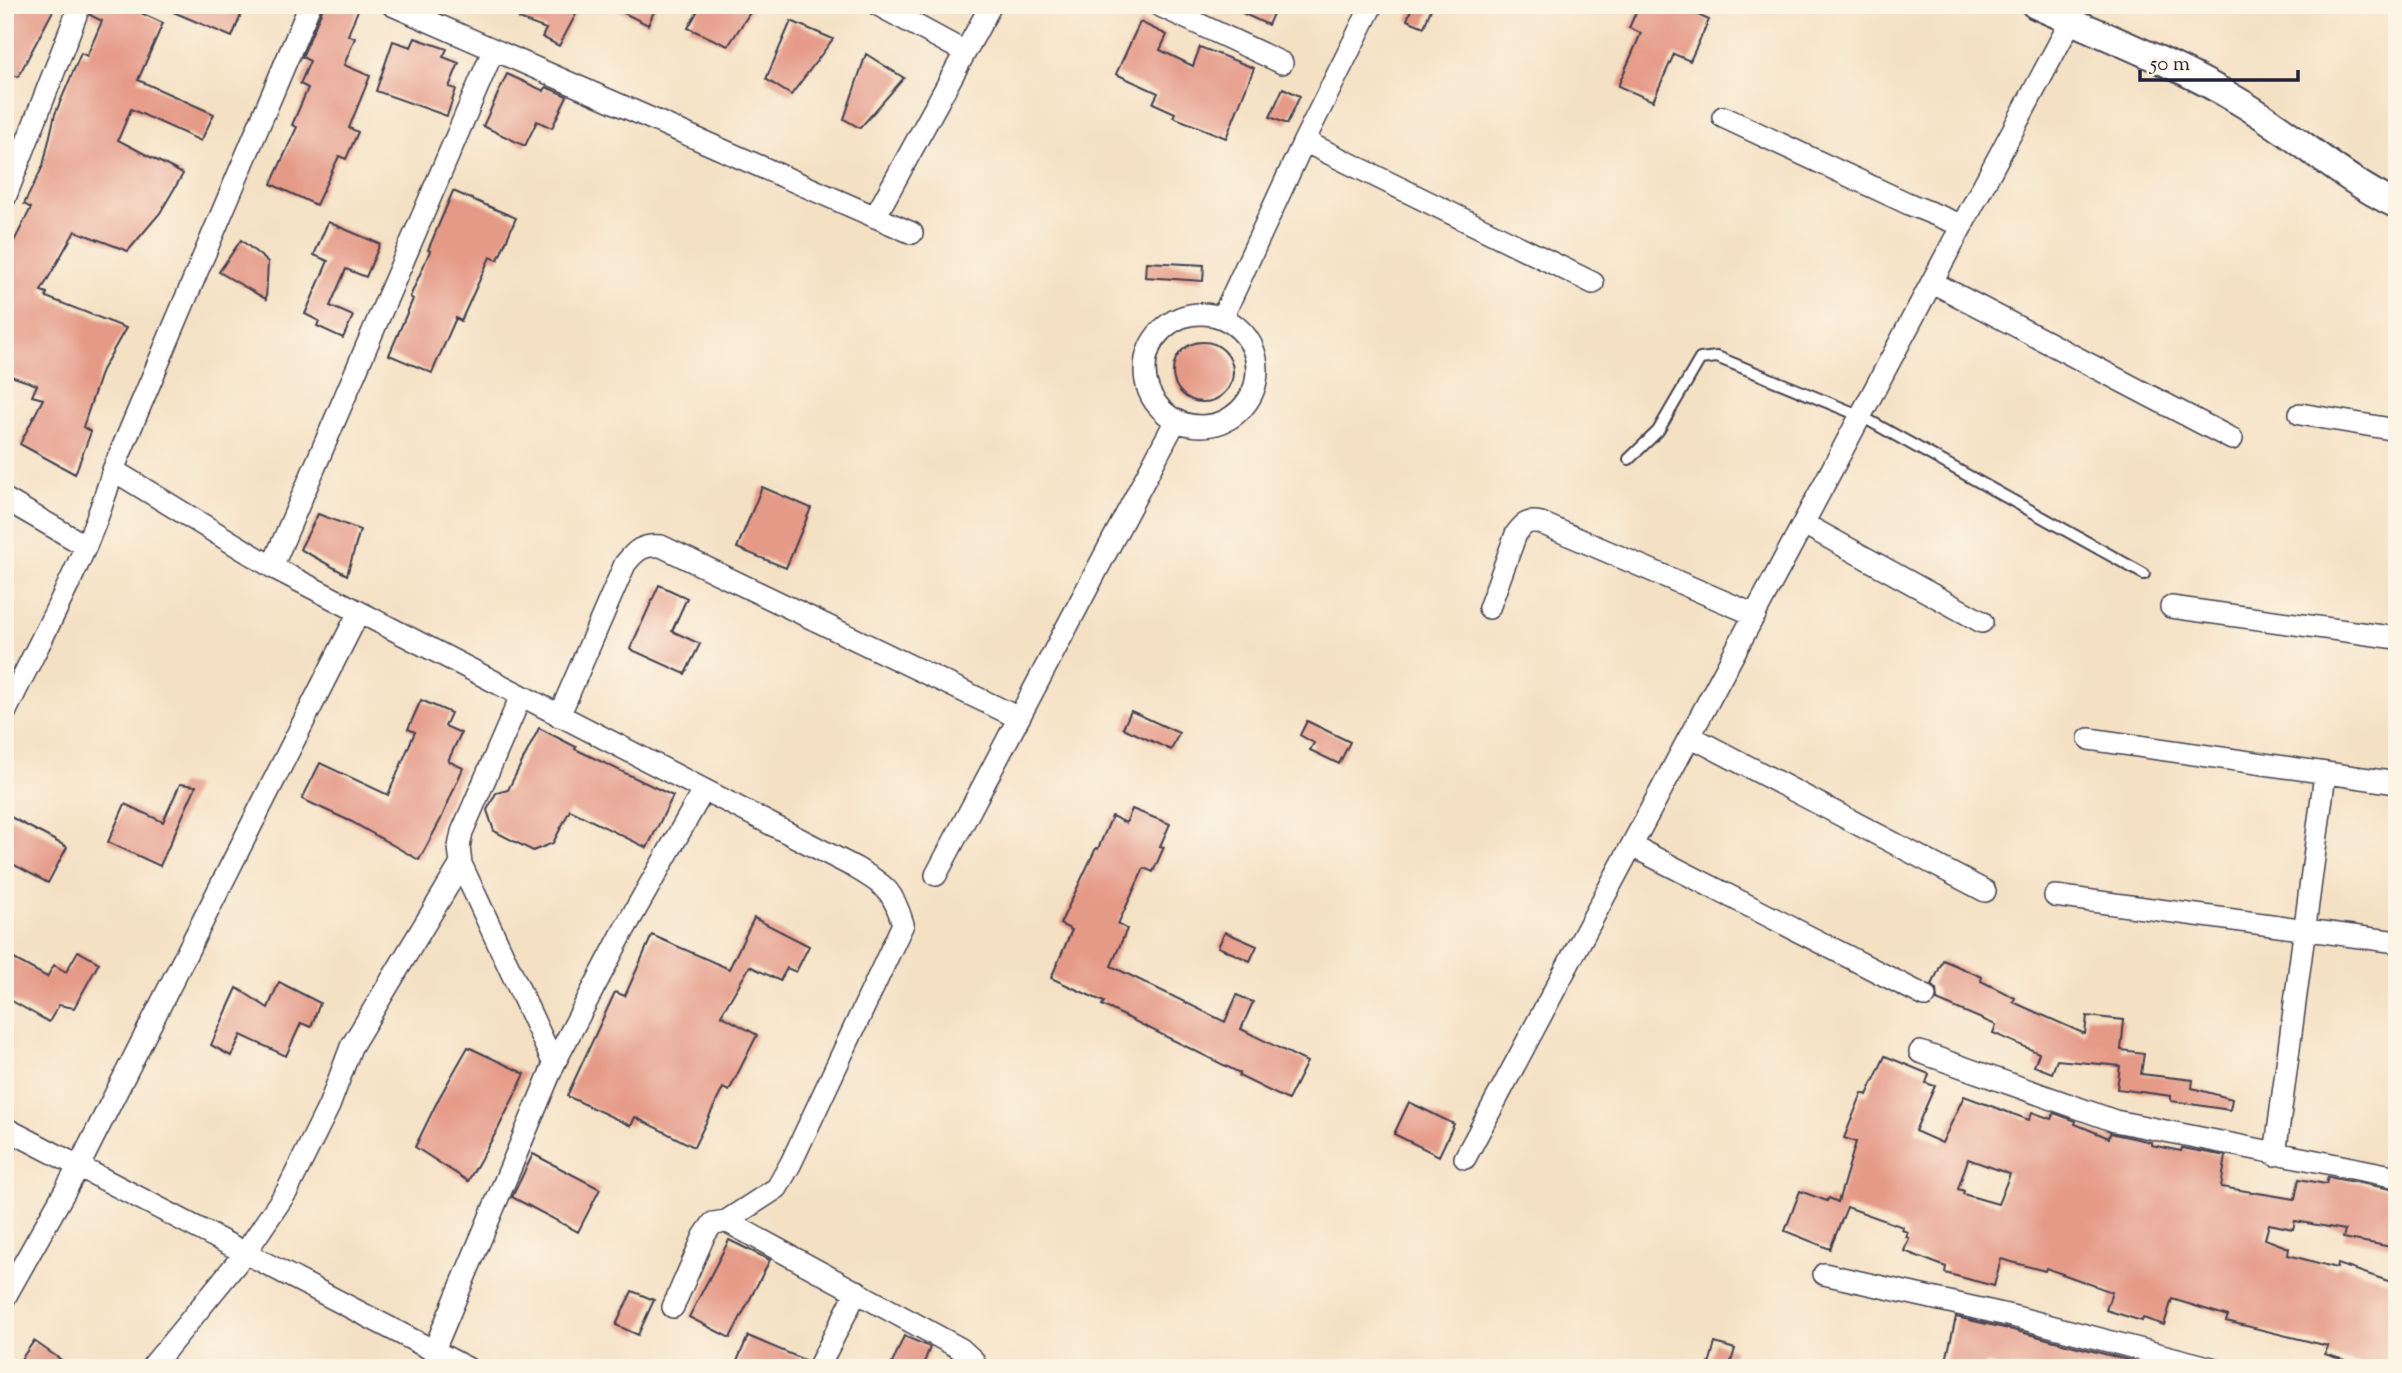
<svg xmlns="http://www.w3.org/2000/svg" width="2402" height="1373" font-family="'Sorts Mill Goudy',serif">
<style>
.building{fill:#e59a87;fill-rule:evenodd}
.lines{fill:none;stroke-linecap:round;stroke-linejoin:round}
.service-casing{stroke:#423f50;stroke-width:14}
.minor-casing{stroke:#423f50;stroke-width:24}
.tertiary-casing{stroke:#423f50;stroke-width:30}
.service{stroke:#fff;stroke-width:10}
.minor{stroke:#fff;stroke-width:21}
.tertiary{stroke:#fff;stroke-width:26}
</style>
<rect width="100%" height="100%" fill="#fcf5e5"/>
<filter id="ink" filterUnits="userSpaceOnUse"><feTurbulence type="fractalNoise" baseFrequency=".0143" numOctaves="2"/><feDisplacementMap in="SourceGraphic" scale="14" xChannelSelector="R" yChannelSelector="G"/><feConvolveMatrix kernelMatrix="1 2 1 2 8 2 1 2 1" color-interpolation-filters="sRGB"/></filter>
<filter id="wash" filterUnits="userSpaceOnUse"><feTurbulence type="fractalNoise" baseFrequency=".00686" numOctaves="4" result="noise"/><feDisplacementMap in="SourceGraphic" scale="28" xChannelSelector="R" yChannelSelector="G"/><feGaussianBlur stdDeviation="1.57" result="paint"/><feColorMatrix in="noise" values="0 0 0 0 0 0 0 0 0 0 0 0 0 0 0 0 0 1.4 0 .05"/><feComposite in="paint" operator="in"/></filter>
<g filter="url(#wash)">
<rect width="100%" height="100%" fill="#f4e1c4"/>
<g id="blocks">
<!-- building -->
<path class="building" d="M5,5H56L18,77L5,71Z
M93,5H142L139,12L163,23L138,80L214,114L201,141L131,109L118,140L183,174L160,213L128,251L75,231L41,291L47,293L46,297L126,328L102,370L83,427L91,432L75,474L20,444L43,399L32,396L37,385L5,374V259L31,208L24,204L43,166L55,114L81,53L87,56L102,21L90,15Z
M157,5H245L232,37Z
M324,5H360L348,35L355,38L344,65L370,76L349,128L358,132L346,159L339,156L316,205L271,184L297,127L292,125L308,88L300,84L310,61L302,57Z
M524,5H581L559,46L542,37L546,29L519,19Z
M608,5H657L648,25Z
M701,5H755L728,46L688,28Z
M1225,5H1277L1268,25Z
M1413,5H1421L1431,9L1424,27L1407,20Z
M1639,5H1676L1709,20L1690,61L1674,54L1653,101L1618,86L1641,33L1629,28Z
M791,21L833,39L791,95L766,79Z
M1140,22L1167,35L1160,50L1193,66L1200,47L1254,68L1226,138L1173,117L1175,113L1153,103L1158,93L1116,74Z
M415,38L447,49L443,57L459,63L449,87L456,89L447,116L376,91L393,41L411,47Z
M866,54L904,78L860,128L844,119Z
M507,74L544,91L546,87L567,96L552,128L537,121L525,146L483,126Z
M1283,88L1300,96L1287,124L1270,117Z
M453,191L516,218L498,260L490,257L461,321L456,318L432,373L389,355L413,299L410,297L430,251L428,250Z
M328,222L380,244L366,277L346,269L330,306L353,316L343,338L317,326L319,321L305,314L328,261L314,255Z
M241,240L268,262L266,299L219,272Z
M1146,262L1204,265L1203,281L1145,277Z
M1173 372a30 30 0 1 1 60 0a30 30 0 1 1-60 0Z
M762,487L811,508L786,568L737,548Z
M318,514L360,530L347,575L300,549Z
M659,585L687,598L672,631L700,644L685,674L630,649Z
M421,700L451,713L445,726L461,733L448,761L463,768L441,819L419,860L352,822L302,799L320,763L388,795L415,732L408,729Z
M1131,711L1179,733L1171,750L1123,728Z
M1307,721L1350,742L1339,764L1310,750L1314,743L1300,735Z
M539,728L576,747L575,749L673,796L647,848L570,810L553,843L533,851L494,831L487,810L496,793L508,790Z
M180,784L196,786L160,866L108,842L125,804L163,822Z
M1132,809L1170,824L1160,846L1164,847L1153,872L1144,868L1118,924L1127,929L1111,966L1225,1022L1237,995L1253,1002L1241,1029L1307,1062L1288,1100L1239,1076L1240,1073L1102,1005L1104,1002L1051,978L1072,930L1060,924L1096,848L1098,849L1112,816L1126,823Z
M5,814L67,847L48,883L5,860Z
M754,918L809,946L796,972L787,968L780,981L750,966L721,1015L757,1035L729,1091L723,1088L694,1147L635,1117L631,1126L567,1096L615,992L625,996L652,935L729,969Z
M1225,932L1257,946L1250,961L1218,947Z
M78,951L99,963L74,1008L59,1005L49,1022L5,997V954L47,977L54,965L66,972Z
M1943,960L1982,977L1981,981L2015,998L2013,1002L2085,1034L2087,1016L2124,1020L2121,1050L2144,1053L2141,1074L2193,1080L2192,1088L2232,1099L2230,1110L2171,1101V1096L2117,1089L2120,1066L2057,1060L2052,1073L2034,1066L2039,1053L1993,1033L1996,1025L1937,1000L1936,989L1932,985Z
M279,982L320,1003L311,1027L301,1023L286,1056L241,1035L231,1056L211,1045L237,988L268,1008Z
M468,1047L525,1074L498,1129L468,1181L415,1147L439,1098Z
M1885,1056L1929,1074L1926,1083L1935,1086L1915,1131L1942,1143L1964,1096L2029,1120L2032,1112L2051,1119L2054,1113L2076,1121L2075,1124L2109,1138L2110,1133L2151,1142V1145L2181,1151L2182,1148L2226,1156L2221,1187L2295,1199L2299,1179L2326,1184L2328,1177L2397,1190V1248L2343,1238L2345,1230L2295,1221L2293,1229L2269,1224L2265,1239L2289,1248L2288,1255L2337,1268L2338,1264L2397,1284V1368H2369L2325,1354L2328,1346L2226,1321L2228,1316L2172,1299L2164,1325L2143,1318L2142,1321L2106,1310L2112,1292L2046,1268L2045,1271L2001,1259L1994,1286L1945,1273L1946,1267L1904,1251L1909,1238L1906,1237L1908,1232L1902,1230L1903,1227L1847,1207L1830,1249L1785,1231L1800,1191L1827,1201L1829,1198L1838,1202L1856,1142L1844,1138L1862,1093L1867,1095ZM1968,1159L2010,1174L1998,1204L1963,1194L1964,1191L1958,1189Z
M1409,1102L1454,1124L1439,1156L1394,1134Z
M533,1154L600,1189L578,1232L512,1197Z
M729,1240L770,1260L730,1338L689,1317Z
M632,1291L654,1300L638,1335L616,1325Z
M1956,1317L2013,1330L2158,1368H2000L1985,1363L1984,1368H1956L1945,1365Z
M748,1336L807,1361L805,1368H734Z
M904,1336L930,1347L922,1368H890Z
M34,1341L73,1368H15Z
M1715,1343L1735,1349L1729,1368H1708Z"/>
</g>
</g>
<g filter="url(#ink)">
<use href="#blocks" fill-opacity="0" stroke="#423f50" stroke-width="2"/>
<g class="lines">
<defs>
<path id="service" d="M1629,459L1658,431L1700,359L1717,357L1861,416L2144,574"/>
<path id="minor" d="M392,5L912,233
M878,5L965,52
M1158,5L1282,63
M1723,117L1909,204L1961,225
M1304,141L1593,283
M5,198L80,5
M875,217L991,5
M1932,282L2232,439
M1145 370a56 56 0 1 1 112 0a56 56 0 1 1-112 0Z
M1222,318L1304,141L1372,5
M2300,414L2397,430
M113,470L272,567L854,867C885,886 892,888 903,924L791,1163L777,1188L726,1221
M5,499L86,546
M1804,524L1982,622
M272,567L493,51
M2171,607L2397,638
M1489,608L1516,534C1524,523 1528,520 1541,523L1755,615
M521,696L462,832L459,847L461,864L554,1064
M5,713C43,633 89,555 113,470L310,5
M559,716L625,564C636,550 643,544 661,546L1019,718
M1690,736L1985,891
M2089,739L2397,783
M1632,846L1925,996
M936,875L1176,420
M2055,896L2397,942
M1920,1052L2115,1121L2397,1177
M5,1128L467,1368
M2275,1155L2325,774
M1465,1158L2071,21
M1824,1274L2016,1317L2212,1368
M5,1297L79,1166L359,612
M673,1307L704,1236L713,1223L726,1221L961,1349L973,1360L977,1368
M434,1350L554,1064L624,930L703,791
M151,1368L245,1253L287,1191L329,1106L351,1047L461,864
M818,1368L857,1291"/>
<path id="tertiary" d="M2035,5C2104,36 2175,63 2240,102C2293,133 2340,178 2397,205"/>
</defs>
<!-- service casing -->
<use href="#service" class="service-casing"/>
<!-- minor casing -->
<use href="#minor" class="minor-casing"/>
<!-- tertiary casing -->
<use href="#tertiary" class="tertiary-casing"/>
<!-- service -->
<use href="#service" class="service"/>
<!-- minor -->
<use href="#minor" class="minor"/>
<!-- tertiary -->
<use href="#tertiary" class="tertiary"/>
</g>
</g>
<!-- margin -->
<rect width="2402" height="1373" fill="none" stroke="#fcf5e5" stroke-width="28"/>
<!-- scale -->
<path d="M2140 70v10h158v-10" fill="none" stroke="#22223b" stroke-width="3.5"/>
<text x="2150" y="70" font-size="21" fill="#22223b" stroke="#fcf5e5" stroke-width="5" paint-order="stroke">50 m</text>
</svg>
